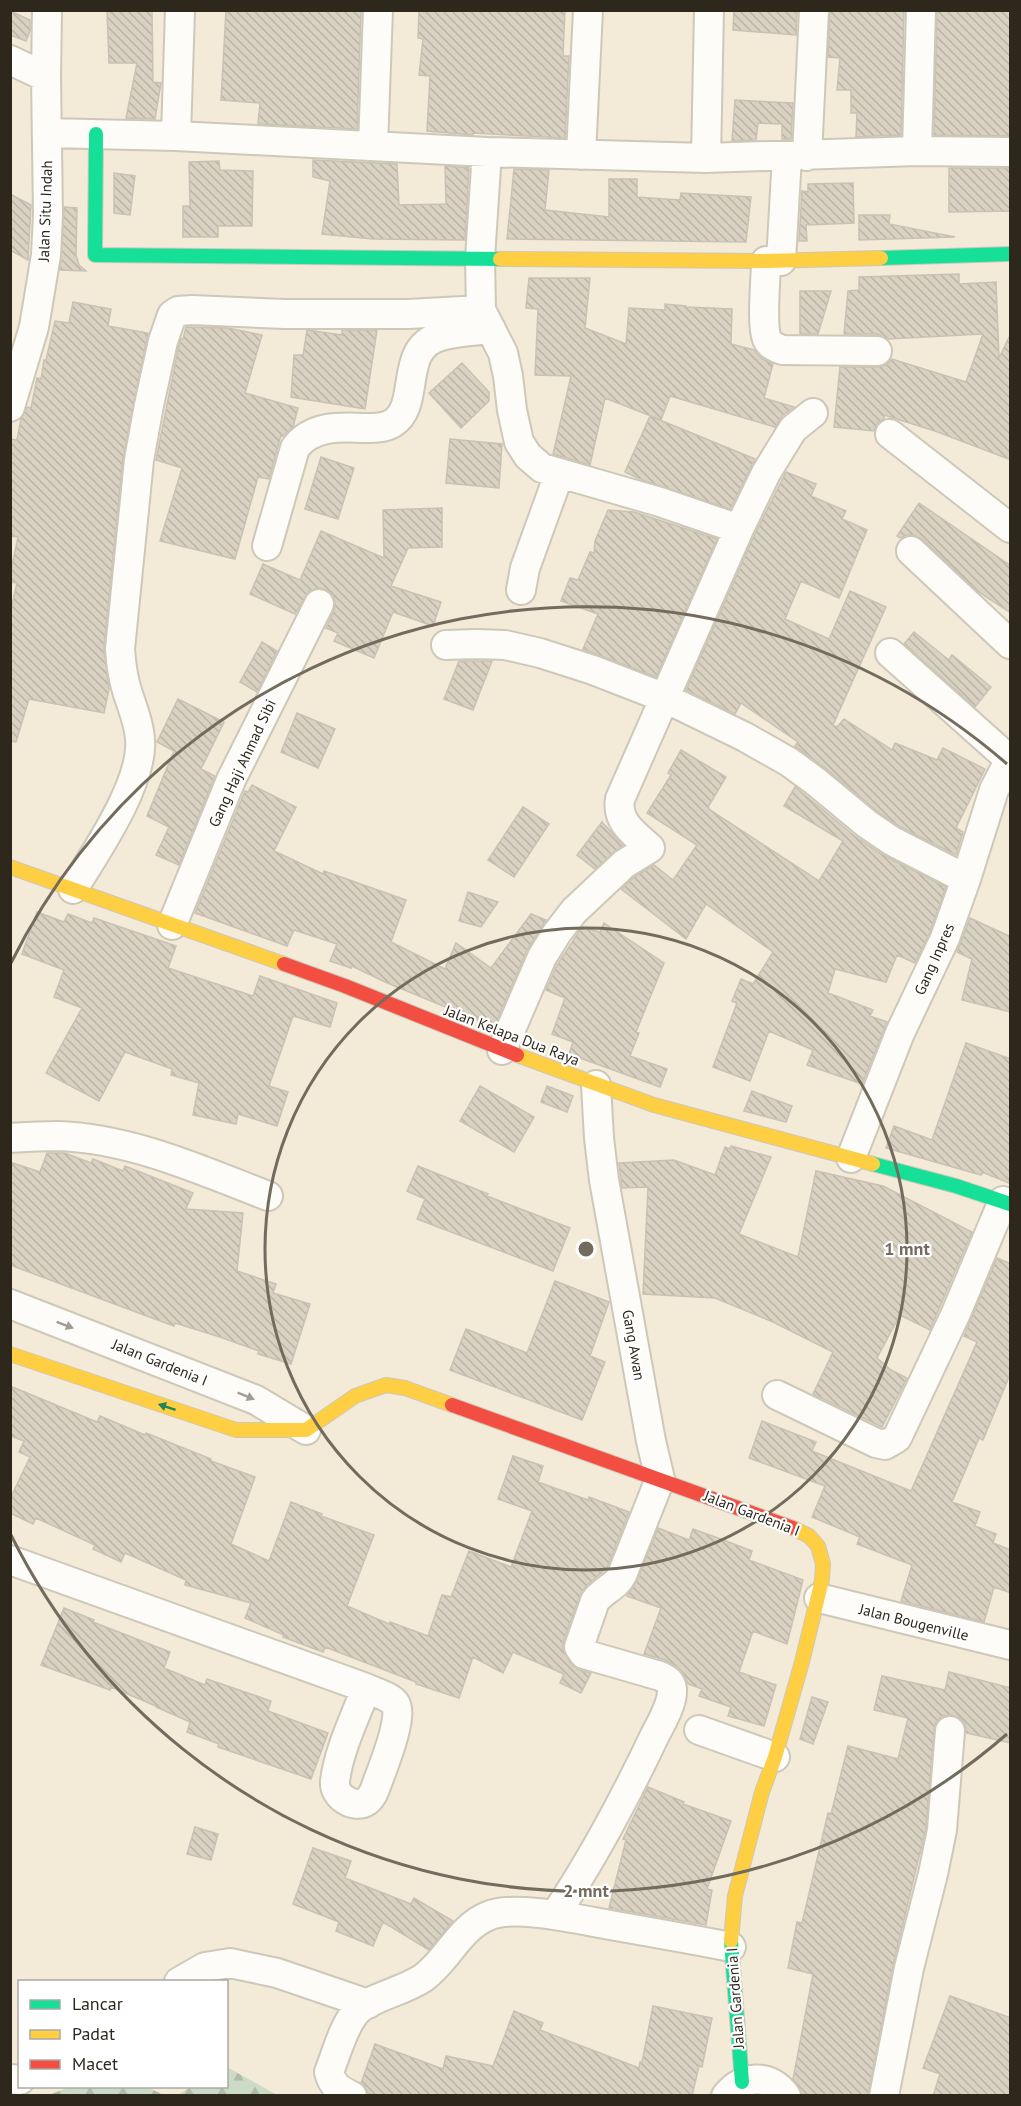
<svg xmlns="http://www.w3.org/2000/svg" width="1021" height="2106" font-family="'PT Sans',sans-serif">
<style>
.forest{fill:url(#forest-firs)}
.building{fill:url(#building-back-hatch);stroke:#c9c2b4;stroke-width:1.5}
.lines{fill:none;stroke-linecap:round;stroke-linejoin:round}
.street-casing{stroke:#cec8b9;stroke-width:32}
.fast-casing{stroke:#cec8b9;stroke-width:16}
.slow-casing{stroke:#cec8b9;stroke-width:16}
.jam-casing{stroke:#cec8b9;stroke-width:16}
.street{stroke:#fdfcf9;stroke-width:28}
.fast{stroke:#16e098;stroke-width:14}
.slow{stroke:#ffcf43;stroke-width:14}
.jam{stroke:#f24e42;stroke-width:14}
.oneway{fill:#a09d96}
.oneway2{fill:#22845a}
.ring{fill:none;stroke:#736c5e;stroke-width:3}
.labels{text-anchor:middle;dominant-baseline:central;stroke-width:4.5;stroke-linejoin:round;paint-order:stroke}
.street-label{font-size:15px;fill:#2e281c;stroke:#fff}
.centre{fill:#736c5e;stroke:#fff;stroke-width:3}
.ring-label{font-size:18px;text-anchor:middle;font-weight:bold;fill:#736c5e;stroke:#fff;stroke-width:4.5;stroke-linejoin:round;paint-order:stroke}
</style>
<defs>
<pattern id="forest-firs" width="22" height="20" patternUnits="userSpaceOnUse" patternTransform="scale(1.5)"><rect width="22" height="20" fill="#ccdbc5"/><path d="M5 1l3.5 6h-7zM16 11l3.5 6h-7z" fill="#b0bca9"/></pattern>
<pattern id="building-back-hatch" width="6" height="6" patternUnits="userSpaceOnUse" patternTransform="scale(1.5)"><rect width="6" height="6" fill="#d9d2c2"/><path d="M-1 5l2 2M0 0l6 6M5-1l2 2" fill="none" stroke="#bbb4a6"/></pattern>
</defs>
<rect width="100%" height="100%" fill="#f3ead8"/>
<!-- forest -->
<path class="forest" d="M227,2067L277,2095H178L190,2087L226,2086Z
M70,2087H147L164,2095H48Z"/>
<!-- building -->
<path class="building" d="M107,10H152L153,82L161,83L155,119L126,118L137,63H109Z
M226,10H361L357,129L258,124L260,103L221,100Z
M419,10H565L563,56H569L565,138L473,133V135L427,131L430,76L419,75L423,39L418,38Z
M734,10H797L796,35L733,30Z
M830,10H904L901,135L856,137L857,113H851V90H837L840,58L828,57Z
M937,10H1011V136L934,135Z
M10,11L30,20V31L26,41L10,35Z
M735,100L793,103L791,139H782V124L758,123L756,140L732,141Z
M313,160L397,164L399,205L446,204L445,166L469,168L465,240L373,239L322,234L330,181L313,177Z
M219,161L220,170L253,171L252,226H218V237H183V206H190L189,162Z
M949,168H1011V211L949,212Z
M514,169L549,170L545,210L609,217V179H637V197L680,200L681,193L751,197L746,242L507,239Z
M114,173L135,176L130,215L114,213Z
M853,183L854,223L806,225L807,241H799L802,191L808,192V184Z
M10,194L31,205L28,260L10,250Z
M64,207L77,208L76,255L79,265L86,271L60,270Z
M859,215H890L889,224L955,237L859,240Z
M959,274V284L996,282L999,358L1011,333V460L935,431L884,415V419L877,423L874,431L834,427L840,367H877L886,365L892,359L966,382L983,334L887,339L877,334H844L848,291L859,290V277Z
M529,278H590L585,328L626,344L629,308L665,310V304L686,306V307L732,309L731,344L754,350L762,359L773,364L764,398L794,407L782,416L775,427L670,396L661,420L605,398L590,465L553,454L571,376L535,375L538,309L526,308Z
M800,291H831L818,334H800Z
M73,302L111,309L108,326L148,333L123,458L104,648L109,689L104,713L29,699L16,742L10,741V613L17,583L10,582V575L18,537L10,536V439L17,440L21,419L27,407L31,408L37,378L41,379L44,360H46L55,321L69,323Z
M186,327L228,328L262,335L245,393L298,408L293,427L283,436L281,435L269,479L258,477L235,559L160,541L182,468L156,460L179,345L181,339H183Z
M307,330L342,335V330H377L365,409L291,397L294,355H303Z
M462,363L489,392V401L461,428L429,393Z
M650,416L755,459L730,509L642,480L625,472Z
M450,439L502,444L499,488L446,483Z
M321,457L354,468L338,519L305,509Z
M786,472L816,484L811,496L846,511L842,519L867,530L839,598L801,581L785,619L829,639L850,591L886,607L833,725L837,727L844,719L892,750L895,743L937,760L943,748L985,769L956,828L963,832L956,855L900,827L877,811L825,768L795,746L798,742L741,703L735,714L686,690L754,536Z
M919,503L1011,566V613L977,591L922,539L914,535H907L901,538L897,536Z
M442,508V547L408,548L391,586L441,602L433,626L393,612L374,658L334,641L338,633L326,628L334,611L335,602L333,595L327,590L319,588L309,591L295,614L250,594L263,564L300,580L321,531L384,558L383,510Z
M608,510L634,512L717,539L656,677L583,649L598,614L561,601L570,578L578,580L590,552L594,553L595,541Z
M914,632L949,660L952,655L991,687L975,707L904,644Z
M262,642L277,651L257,692L240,682Z
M459,661H492L473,710L444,699Z
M178,699L224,722L201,769L215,776L179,865L156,855L169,827L147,816L174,751L157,742Z
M297,713L335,729L318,768L281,752Z
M681,750L726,777L708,807L710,810L819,881L843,841L784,806L795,787L856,837L883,855L946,887L930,932L915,963L897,955L886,982L835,969L828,993L873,1010L870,1016L887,1022L862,1084L807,1065L813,1050L769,1031L750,1081L713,1067L737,1003L732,1001L741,979L753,984L773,952L706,904L686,939L621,889L634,877L654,865L673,880L697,845L647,813L671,775L668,773Z
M252,785L296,807L274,851L323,874L324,871L406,900L391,942L445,969L456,943L491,968L531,914L546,920L527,950L494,1027L385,982L352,966L351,968L330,961L337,944L294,930L287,946L195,913L245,791L248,792Z
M523,807L549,824L514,877L488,860Z
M602,822L623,845L595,869L577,855Z
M468,892L498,902L481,927L459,921Z
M37,912L64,922L68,914L92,923L94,918L176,946L168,968L253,996L260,976L337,1003L330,1027L293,1016L269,1086L288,1092L277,1126L238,1114L236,1124L193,1115L199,1083L171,1075L172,1069L125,1052L99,1101L46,1073L82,1008L54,997L64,970L22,954Z
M970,918L1011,937V1012L962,1000L972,959L957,952Z
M604,923L664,963L636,1032L639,1033L630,1056L667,1069L660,1087L569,1054L573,1042L552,1034L565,998L546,990L557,965L582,927L600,932Z
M966,1043L1011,1059V1184L982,1172L981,1175L886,1148L894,1126L932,1140Z
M480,1086L534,1117L514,1152L460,1121Z
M547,1086L573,1096L567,1112L541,1102Z
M752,1091L792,1106L786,1122L744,1111Z
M731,1146L771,1157L739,1234L798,1257L816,1171L883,1186L972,1232L930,1330L900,1315L877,1358L891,1370L907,1378L882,1427L813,1394L833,1352L773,1322L715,1298L643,1294L648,1187L622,1188L619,1163L674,1160L715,1175L725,1147L730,1149Z
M47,1153H65L91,1163L93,1159L123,1171L125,1166L193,1193L186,1209L243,1213L237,1271L276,1284L273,1293L310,1304L291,1364L258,1354L259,1351L220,1337L175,1323L174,1326L144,1315L10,1265V1162L40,1172Z
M418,1166L488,1194L487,1196L570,1228L553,1271L417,1219L425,1199L407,1191Z
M997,1258L1011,1264V1372L983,1440L979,1438L952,1502L980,1512L975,1526L996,1534L993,1543L1011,1550V1593L994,1587L984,1622L901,1601L912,1565L857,1544L860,1537L812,1517L825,1486L749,1458L762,1421L816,1442L812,1451L911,1491L977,1342L964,1336Z
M555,1281L609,1302L590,1356L605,1362L582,1420L450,1370L466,1329L527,1353Z
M10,1386L97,1422L100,1416L145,1435L146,1433L211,1459V1461L255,1477L231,1544L269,1561L291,1502L322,1514L321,1516L374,1535L347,1606L389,1624L390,1622L428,1636L442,1595L451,1597L469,1551L511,1567L532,1511L498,1499L513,1456L543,1466L538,1482L588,1500L589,1497L629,1512L607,1568L587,1585L580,1595L563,1642V1650L571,1664L579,1670L591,1673L581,1693L560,1683L564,1674L513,1652L503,1673L473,1657L459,1698L416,1684V1682L325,1647L323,1652L283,1637L284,1635L245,1618L251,1603L185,1585L186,1580L125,1553L121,1562L93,1549L95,1545L36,1518L33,1524L10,1513V1499L30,1457L19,1452L24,1441L10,1436Z
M658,1528L689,1540L693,1529L726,1541L752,1551L749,1560L803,1580L787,1644L753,1631L739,1672L776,1685L764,1726L728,1716L731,1707L699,1696L702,1689L688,1684L683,1673L676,1666L665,1660L644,1654L661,1608L627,1596L637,1581Z
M64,1608L94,1620L93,1622L170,1652L164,1668L205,1685L207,1679L271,1701L268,1711L328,1733L311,1779L218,1747L219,1744L187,1732L190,1722L156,1707V1706L111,1687L110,1690L41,1665Z
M949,1672L1011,1688V1743L966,1733L965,1723L960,1718L952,1715L942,1716L936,1722L934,1730L926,1828L893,1965L868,2096L812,2095L802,2094L793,2079L813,1974L788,1968L797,1922L802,1923L828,1813L831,1814L848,1746L898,1759L908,1718L874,1710L882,1676L945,1690Z
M812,1697L828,1702L813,1744L800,1739Z
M648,1787L684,1802L683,1804L731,1821L707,1889L712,1890L706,1925L609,1908L626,1840L623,1839Z
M195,1827L218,1834L211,1860L187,1854Z
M313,1848L351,1861L345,1878L411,1904L414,1898L453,1921L429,1950L383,1922L373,1946L336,1931L339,1922L293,1904Z
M950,1996L1011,2018V2096H933L940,2074L923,2068Z
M653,2006L712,2018L702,2067L699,2066L692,2096H375L368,2093L365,2087L361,2083L375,2044L443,2069L446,2056L493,2066L514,2011L543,2023L540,2030L639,2068L640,2062H642Z"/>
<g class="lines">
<defs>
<path id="street" d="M10,60L46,77
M47,133L176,136L487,152L706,158L917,151L1010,152
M176,136L180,10
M373,146L378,10
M917,151L921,10
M487,152L480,258L481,310L503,353L508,376L512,410L519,442L528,456L542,468L660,502L739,529
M581,155L588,10
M807,156L814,10
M706,158L709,10
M766,261C766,278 761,325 767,339C770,346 776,347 782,350L877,351
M781,261L787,156
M10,407L34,327L46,255L48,215L46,77L47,10
M890,434L1010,528
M267,546L295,448C312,425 340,427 366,428C375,428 385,428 393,423C422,404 397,348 441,336C456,331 475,331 491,329
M911,551L1010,644
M521,590L525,568L559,474
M446,645L476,644L505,645L540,653L593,670L665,698L745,737L789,762L815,781L867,824L892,841L966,879
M890,653L1010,760
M73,889C96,852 144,782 140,739C139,723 133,709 128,694C123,679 121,664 120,649L139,460L149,405L163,341L172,315L178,311L192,310L285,314H408L481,310
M172,925L231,780L319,604
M502,1050L542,957L557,933L574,911L624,864L650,848C634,833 616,822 620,799L739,529L766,473L793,429L813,413
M10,1138C26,1137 41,1136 57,1136C130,1138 201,1170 268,1196
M851,1158L900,1033L945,938L966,879L994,790L1010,759
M10,1304L256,1400L306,1430
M777,1395L876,1443L885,1445L897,1438L956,1313L1003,1201
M10,1560L366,1688
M819,1598L1010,1645
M366,1688C374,1692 389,1696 395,1703C405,1716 380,1774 375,1789C373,1794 371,1798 367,1801C354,1810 333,1796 335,1781C339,1749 355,1718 366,1688Z
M699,1730L775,1757
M555,1915C593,1858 625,1798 654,1737C661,1723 673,1704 672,1689C671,1681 666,1679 660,1676L584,1654L579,1647L595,1601C603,1590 616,1587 622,1575L660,1479L651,1441L604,1180L599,1138L596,1085
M179,1982L205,1967L230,1963L277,1973L368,2004
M10,2079L20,2080
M352,2096C340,2090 332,2086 329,2072C336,2055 344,2023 358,2010C372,1997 404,1991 423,1978C447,1961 460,1927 488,1916C514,1904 581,1920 610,1925C650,1932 690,1939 731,1947
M726,2096C743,2075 770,2073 786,2096
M884,2096L909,1968L933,1874L942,1830L950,1731"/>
<path id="fast" d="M96,134L95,255L500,259
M881,258L1010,254
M873,1164L956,1186L1010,1204
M731,1941L742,2082"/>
<path id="slow" d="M500,259L766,261L881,258
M10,867L284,964
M517,1055L654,1105L873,1164
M10,1354L236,1430H306L355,1396L386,1385L405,1388L452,1405
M731,1941L735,1896L762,1792L775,1757L802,1662L822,1580L823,1564L818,1546L809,1536L793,1528"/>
<path id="jam" d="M284,964L345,986L517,1055
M452,1405L793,1528"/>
</defs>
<!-- street casing -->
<use href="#street" class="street-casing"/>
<!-- fast casing -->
<use href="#fast" class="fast-casing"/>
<!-- slow casing -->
<use href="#slow" class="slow-casing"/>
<!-- jam casing -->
<use href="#jam" class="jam-casing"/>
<!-- street -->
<use href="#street" class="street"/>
<!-- fast -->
<use href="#fast" class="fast"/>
<!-- slow -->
<use href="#slow" class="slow"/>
<!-- jam -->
<use href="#jam" class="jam"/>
</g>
<!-- one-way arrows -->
<defs><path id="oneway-solid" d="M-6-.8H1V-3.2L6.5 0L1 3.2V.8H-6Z" transform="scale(1.5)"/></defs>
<g class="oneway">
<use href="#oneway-solid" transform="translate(65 1325) rotate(21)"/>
<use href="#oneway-solid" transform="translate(246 1396) rotate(22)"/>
</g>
<use class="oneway2" href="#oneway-solid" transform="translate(167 1407) rotate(-162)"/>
<!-- distance rings -->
<g class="ring">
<circle cx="586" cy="1249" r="321"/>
<path d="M1007 1734A642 642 0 0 1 11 1535M11 963A642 642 0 0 1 1007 764"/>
</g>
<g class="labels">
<!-- street labels -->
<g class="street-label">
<text transform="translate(45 211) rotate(-88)">Jalan Situ Indah</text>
<text transform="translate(242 763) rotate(-65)">Gang Haji Ahmad Sibi</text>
<text transform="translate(934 959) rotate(-66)">Gang Inpres</text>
<text transform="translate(512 1035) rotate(21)">Jalan Kelapa Dua Raya</text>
<text transform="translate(634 1345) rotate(80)">Gang Awan</text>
<text transform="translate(160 1362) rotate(22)">Jalan Gardenia I</text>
<text transform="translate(752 1513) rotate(21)">Jalan Gardenia I</text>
<text transform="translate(914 1622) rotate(14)">Jalan Bougenville</text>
<text transform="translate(735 1998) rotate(-94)">Jalan Gardenia I</text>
</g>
</g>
<circle cx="586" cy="1249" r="9" class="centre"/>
<g class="ring-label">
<text x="907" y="1255">1 mnt</text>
<text x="586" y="1897">2 mnt</text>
</g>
<!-- border -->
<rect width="1021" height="2106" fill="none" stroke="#2e281c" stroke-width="24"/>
<!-- legend -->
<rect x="18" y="1980" width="210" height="108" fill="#ffffff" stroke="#aba9a4" stroke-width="1.5"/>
<rect x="30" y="2000" width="30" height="9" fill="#16e098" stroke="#aba9a4" stroke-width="1.5"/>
<text x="72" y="2010" font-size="18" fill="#2e281c">Lancar</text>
<rect x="30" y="2030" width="30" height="9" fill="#ffcf43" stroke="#aba9a4" stroke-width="1.5"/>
<text x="72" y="2040" font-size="18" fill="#2e281c">Padat</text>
<rect x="30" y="2060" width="30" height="9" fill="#f24e42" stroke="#aba9a4" stroke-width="1.5"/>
<text x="72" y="2070" font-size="18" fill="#2e281c">Macet</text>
</svg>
